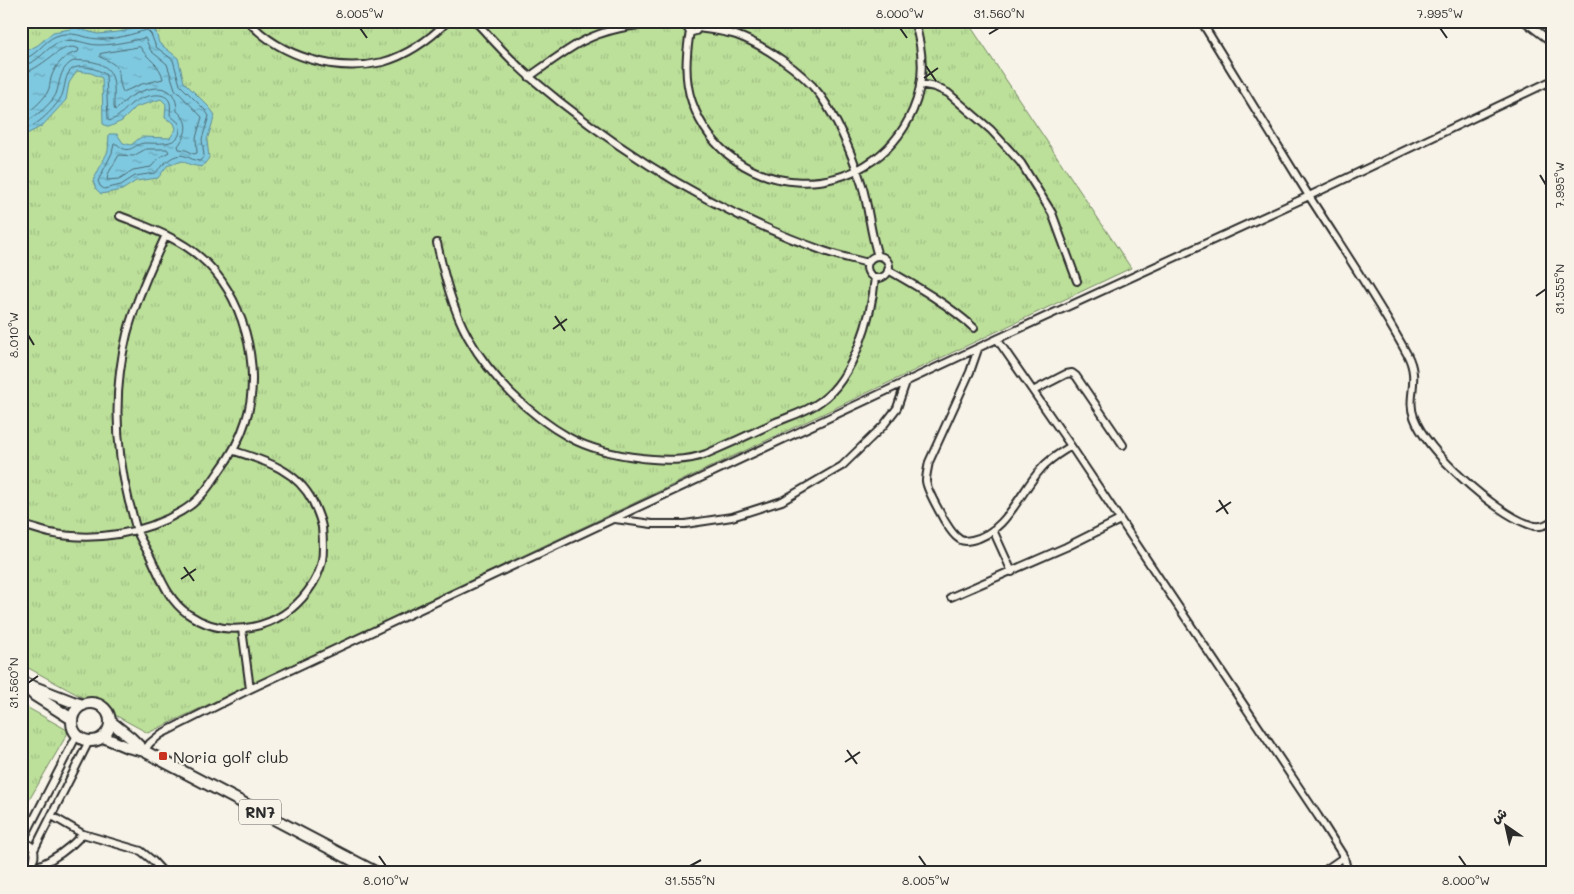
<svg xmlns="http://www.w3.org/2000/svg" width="1574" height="894" font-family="Mali,'Playpen Sans Arabic',sans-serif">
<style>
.grass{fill:url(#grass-tufts);stroke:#748662}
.water{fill:url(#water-ripples);stroke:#5d8a98}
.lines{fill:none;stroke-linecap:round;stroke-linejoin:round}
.shore{stroke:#4d6a73;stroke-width:1}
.street-casing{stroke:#2b2b2b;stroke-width:10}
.primary-casing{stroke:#2b2b2b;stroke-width:14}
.street{stroke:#f7f3e8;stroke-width:6}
.primary{stroke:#f7f3e8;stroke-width:10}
.ticks{fill:none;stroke:#2b2b2b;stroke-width:2}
.poi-dot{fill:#c8321e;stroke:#f7f3e8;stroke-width:2}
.labels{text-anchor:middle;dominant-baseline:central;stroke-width:4.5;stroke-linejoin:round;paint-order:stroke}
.shield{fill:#f7f3e8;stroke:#686764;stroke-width:1}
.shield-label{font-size:15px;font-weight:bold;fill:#2b2b2b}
.poi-label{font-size:16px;fill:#2b2b2b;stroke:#f7f3e8;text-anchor:start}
.neatline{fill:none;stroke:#2b2b2b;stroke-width:2}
.ticks-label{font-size:12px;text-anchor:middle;fill:#2b2b2b}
</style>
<defs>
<pattern id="grass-tufts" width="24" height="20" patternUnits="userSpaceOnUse" patternTransform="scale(1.25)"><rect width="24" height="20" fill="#bce09a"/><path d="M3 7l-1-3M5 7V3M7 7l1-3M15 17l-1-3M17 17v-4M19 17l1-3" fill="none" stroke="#a2c085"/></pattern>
<pattern id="water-ripples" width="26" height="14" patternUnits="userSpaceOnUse" patternTransform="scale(1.25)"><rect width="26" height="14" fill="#7fc9e0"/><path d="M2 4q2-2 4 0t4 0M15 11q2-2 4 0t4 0" fill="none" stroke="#68a3b6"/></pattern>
</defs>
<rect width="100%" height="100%" fill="#f7f3e8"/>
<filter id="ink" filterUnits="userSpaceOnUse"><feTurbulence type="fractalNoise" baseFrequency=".02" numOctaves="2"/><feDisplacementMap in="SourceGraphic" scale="10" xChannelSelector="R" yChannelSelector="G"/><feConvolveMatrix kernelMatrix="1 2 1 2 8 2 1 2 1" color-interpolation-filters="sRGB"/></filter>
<g filter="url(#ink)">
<!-- grass -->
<path class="grass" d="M21,21H967L1131,268L148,733L21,664Z
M21,704L69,731L21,814Z"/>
<!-- water -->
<path class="water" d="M149,24L156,32L159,43L178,58L184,82L209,107L215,115L207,140L209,158L202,167L191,165L182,161L167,166L158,178L136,181L122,190L101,194L96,189L93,181L108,151L109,134H117L123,143L131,145L141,137L170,138L176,129L174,123L165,118L166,104L161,99L136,107L122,121L109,127L103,124L102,78L91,73L77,71L69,83L66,100L42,126L25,135L21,133V54L38,45L53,32L76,28L98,34L118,32L139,28Z"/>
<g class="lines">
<!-- shore -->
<path class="shore" d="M140,47C147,59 161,65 163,79L142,84L123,92C114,72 128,69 100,57V54Z
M21,59C36,58 43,41 56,36C72,30 83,38 98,39C115,40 132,34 147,30L151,34L156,47L173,60L180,85L205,110L209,116L202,139L204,156L200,161C194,161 191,158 185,156C173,152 162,166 155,173L135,176L121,185L104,189L100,186L98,181L112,153L114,144H117C130,157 134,143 145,143C160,143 185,147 179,123L170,115C170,112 171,106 170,103C166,88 140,97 131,104C124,110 119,118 109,121L108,119L106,75C100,70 92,68 85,67C61,64 68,87 60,99C53,110 34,130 21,129
M21,65C39,65 47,45 60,42C77,37 84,45 99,45C114,45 130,41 145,38L151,51L167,64L175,89L202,117L196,138L197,153L194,154L186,150L179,149L178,146C187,134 190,122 177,111C177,81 150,85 130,97C124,100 121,107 115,110L114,107C114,84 118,65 88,61C82,61 75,59 70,63C59,71 60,83 56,94C52,103 31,122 21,123
M21,73C41,72 62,39 79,49L78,52C65,54 55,65 51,78C50,82 50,88 47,93C42,101 31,112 21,115
M146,149H167L169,152L160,157L151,167L133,170L119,179L107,180L108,174L119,155L133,156Z"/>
<defs>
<path id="street" d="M248,21C281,57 335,73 383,62C408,55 430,39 448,21
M475,21C493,40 511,61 531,78C617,151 717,213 824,251C838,256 853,259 868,263
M1201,21L1309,196L1553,80
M1524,21L1553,43
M687,28L692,32L696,31L699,26L698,21
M699,28C711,30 724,31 736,35C764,45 802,71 820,95C839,122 852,154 862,185C869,208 870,233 878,256
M690,31C686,55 684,79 692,102C728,204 870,210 913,110C925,81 924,51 914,21
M529,77C546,65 563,52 581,42C613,25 651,22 686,24
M920,84L935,87L948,93L962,105L991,130L1021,163L1052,213L1077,281
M166,235C151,267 136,300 127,334C113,390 115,446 129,502C132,511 134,522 137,531C140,539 145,547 149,554C160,576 167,599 188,614C228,641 280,629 308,591C314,583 320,571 322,561C324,549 323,538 322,527C320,517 317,511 313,502C297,470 266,461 234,451
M437,243C444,275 452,308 468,337C491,378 529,415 570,438C592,450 617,455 642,458C665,460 685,462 706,454C729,444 753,433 776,422C791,416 808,411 821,401C854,378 872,315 875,277
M867 267a11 11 0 1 1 22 0a11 11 0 1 1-22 0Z
M888,270C918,287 949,305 974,328
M997,339L1071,446L1318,816L1344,857L1348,873
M978,349L970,372L929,462C928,468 926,475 926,481C927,491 939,510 944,520C948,526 952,534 958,538C962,542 967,541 972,540C1006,533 1020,492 1041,469C1049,459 1060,453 1071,446
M1033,391L1066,374L1072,373L1076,376L1123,445
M615,519L652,524H685L732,517L782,501L842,466L883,426L897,408L906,382
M21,525C31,527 41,531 50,533C94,542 144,534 182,511C198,502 208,488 218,473C230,457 240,440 246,420C263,367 243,293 200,257C177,237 147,227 120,216
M993,530L1012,572
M951,597L1066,547L1120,520
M242,629L250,689
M144,751L150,743L161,734L250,689L997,339L1309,196C1342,248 1378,300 1407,354C1421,380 1406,397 1414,417C1426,451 1494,512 1528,524C1537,528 1546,526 1553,520
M52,816L83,834L141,851L152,860L164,873
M21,842C39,843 39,866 21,868
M22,842L77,735
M34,850L89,741
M36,867C55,859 69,849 83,834
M1321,873L1344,857"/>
<path id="primary" d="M21,682L73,702L83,705
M24,685L34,695L72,719
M72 722a19 19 0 1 1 38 0a19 19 0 1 1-38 0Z
M111,722L131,738L143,750
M103,737L127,747L144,751L377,873"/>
</defs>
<!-- street casing -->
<use href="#street" class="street-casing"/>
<!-- primary casing -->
<use href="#primary" class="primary-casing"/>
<!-- street -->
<use href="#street" class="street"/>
<!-- primary -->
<use href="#primary" class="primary"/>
</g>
</g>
<!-- ticks -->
<path class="ticks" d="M360,28L367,38M900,28L907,38M1440,28L1447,38M989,34L999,28M926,66L936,81M924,78L938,68M1540,175L1546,185M1536,296L1546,289M555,316L565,331M553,329L567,319M28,335L34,345M1219,500L1228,514M1216,512L1231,502M184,567L194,581M181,579L196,569M28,683L38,676M847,750L857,764M845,762L860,752M379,856L386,866M919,856L926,866M1459,856L1466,866M690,866L701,860"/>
<!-- markers -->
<rect class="poi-dot" x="158" y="751" width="10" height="10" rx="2.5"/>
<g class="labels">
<!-- shield labels -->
<rect class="shield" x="239" y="799.5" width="42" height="25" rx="4"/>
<g class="shield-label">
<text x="260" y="812">RN7</text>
</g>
<!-- poi labels -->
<g class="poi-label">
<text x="173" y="756">Noria golf club</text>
</g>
</g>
<!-- margin -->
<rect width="1574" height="894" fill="none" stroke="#f7f3e8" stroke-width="55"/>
<!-- north arrow -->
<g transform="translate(1506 826) rotate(326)" stroke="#f7f3e8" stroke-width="4" paint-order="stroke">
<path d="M0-4L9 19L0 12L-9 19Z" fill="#2b2b2b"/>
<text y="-8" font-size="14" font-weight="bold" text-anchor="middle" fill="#2b2b2b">ش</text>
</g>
<rect x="28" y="28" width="1518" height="838" class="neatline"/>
<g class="ticks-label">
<text x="360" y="18">8.005°W</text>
<text x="900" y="18">8.000°W</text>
<text x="999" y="18">31.560°N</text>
<text x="1440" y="18">7.995°W</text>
<text transform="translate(1560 185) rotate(-90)" y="4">7.995°W</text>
<text transform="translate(1560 289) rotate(-90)" y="4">31.555°N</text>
<text transform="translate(14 335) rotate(-90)" y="4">8.010°W</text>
<text transform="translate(14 683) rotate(-90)" y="4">31.560°N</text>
<text x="386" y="885">8.010°W</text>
<text x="690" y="885">31.555°N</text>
<text x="926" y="885">8.005°W</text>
<text x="1466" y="885">8.000°W</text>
</g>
</svg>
